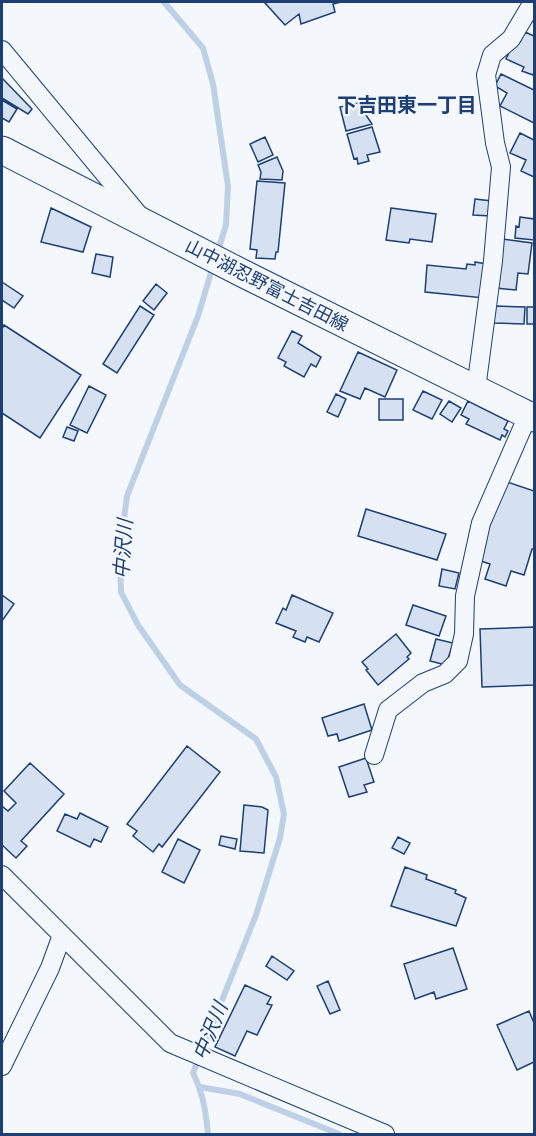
<svg xmlns="http://www.w3.org/2000/svg" width="536" height="1136" font-family="'PT Sans Narrow','Noto Sans JP',sans-serif">
<style>
.lines{fill:none;stroke-linecap:round;stroke-linejoin:round}
.stream{stroke:#bed0e5;stroke-width:6}
.building{fill:#d5e0f0;stroke:#1d3f73;stroke-width:1.5}
.street-casing{stroke:#1d3f73;stroke-width:20}
.secondary-casing{stroke:#1d3f73;stroke-width:29}
.street{stroke:#f4f7fb;stroke-width:18}
.secondary{stroke:#f4f7fb;stroke-width:27}
.labels{text-anchor:middle;dominant-baseline:central;stroke-width:4.5;stroke-linejoin:round;paint-order:stroke}
.street-label{font-size:18px;fill:#1d3f73;stroke:#f4f7fb}
.neighbourhood-label{font-size:20px;font-weight:bold;fill:#1d3f73;stroke:#f4f7fb}
.water-label{font-size:20px;font-style:italic;fill:#1d3f73;stroke:#f4f7fb}
</style>
<rect width="100%" height="100%" fill="#f4f7fb"/>
<g class="lines">
<!-- stream -->
<path class="stream" d="M164,2L203,48L213,84L228,186L226,225L217,254
M200,1087L240,1094L339,1134
M208,1134C206,1113 203,1093 193,1073L256,915L280,838L284,814L276,777L256,739L180,685L138,625L121,592L120,548L127,496L198,316L213,266"/>
</g>
<!-- building -->
<path class="building" d="M268,2H341L333,4L335,12L301,24L299,14L285,25L265,3Z
M525,32L534,36V72L533,75L522,71L524,67L506,59L515,40L520,42Z
M501,74L534,90V123L500,106L507,93L495,86Z
M2,78L32,109L28,114L2,98Z
M2,100L17,109L9,122L2,118Z
M358,103L372,124L346,131L340,107Z
M372,127L380,152L367,155L369,161L358,164L357,158L354,159L347,134Z
M520,133L534,140V177L521,171L526,160L510,153Z
M265,137L273,155L258,162L250,144Z
M277,157L283,171L282,180L260,179L261,172L258,165Z
M257,181L285,183L278,252H276L275,259L256,258L257,250L250,249Z
M475,199L492,201L491,216L473,215Z
M51,208L91,227L83,252L41,242Z
M391,208L436,214L432,242L410,239L409,243L386,240Z
M520,217L534,219V240L515,238L516,226L519,227Z
M502,239L532,243L528,274L518,273L516,290L496,288Z
M96,254L113,257L110,277L92,273Z
M475,262L487,264L484,298L425,292L427,265L466,269L467,264L475,265Z
M2,282L23,296L14,308L2,300Z
M156,284L167,293L154,310L143,301Z
M140,306L154,315L117,373L103,364Z
M495,306L525,307L524,324L494,323Z
M527,307H534V324H527Z
M4,325L81,375L40,438L2,413V329Z
M292,331L302,336L298,343L321,357L316,367L311,364L304,377L284,366L286,362L278,358Z
M358,352L397,370L385,397L365,388L360,399L340,391Z
M89,386L106,395L87,433L70,425Z
M423,391L442,400L432,419L413,410Z
M336,394L346,399L338,417L327,412Z
M379,399H403V420H379Z
M449,401L461,408L452,422L440,414Z
M468,401L508,421L504,429L508,431L505,437L502,435L500,440L466,424L469,419L461,415Z
M67,427L78,431L74,441L63,437Z
M504,481L534,491V549H532L524,575L511,571L506,586L485,579L490,564L478,560Z
M366,509L446,534L437,560L358,536Z
M442,569L459,573L455,589L439,586Z
M2,595L14,604L2,621Z
M292,595L333,613L319,642L307,637L305,642L293,637L296,631L276,623L283,608L286,610Z
M413,605L446,616L439,636L406,625Z
M534,627V685L482,687L480,629Z
M396,634L411,653L407,657L409,659L378,685L366,670L368,669L362,662Z
M436,639L453,643L446,665L430,661Z
M364,704L372,730L339,741L337,734L328,736L322,718Z
M187,746L220,772L162,847L159,844L153,852L133,836L137,831L127,824Z
M366,758L374,782L364,785L367,792L349,797L339,767Z
M30,763L64,794L21,841L27,846L16,858L2,845V808L3,807L8,811L16,803L4,791Z
M244,805L262,807L268,810L264,853L240,851Z
M80,813L108,827L101,842L94,839L90,847L57,831L65,814L77,819Z
M221,836L237,839L235,849L219,845Z
M398,837L410,843L404,854L392,848Z
M178,839L200,850L184,883L162,872Z
M405,867L427,875L426,879L456,890L455,893L466,898L456,926L391,906Z
M453,948L467,989L436,999L434,992L415,999L404,964Z
M272,956L294,971L287,980L266,966Z
M328,981L340,1010L330,1014L317,986Z
M245,985L271,997L267,1004L272,1005L257,1035L247,1031L235,1056L215,1047Z
M529,1011L534,1023V1062L517,1070L497,1025Z"/>
<g class="lines">
<defs>
<path id="street" d="M2,50L138,214
M476,389L493,261L501,167L495,143L486,75L492,55L511,39L533,2
M374,755L388,710L423,683L445,674L458,661L464,634L465,596L481,523L528,415
M2,875L170,1043L385,1134
M2,1066L50,968L62,935"/>
<path id="secondary" d="M2,150L242,273L534,418"/>
</defs>
<!-- street casing -->
<use href="#street" class="street-casing"/>
<!-- secondary casing -->
<use href="#secondary" class="secondary-casing"/>
<!-- street -->
<use href="#street" class="street"/>
<!-- secondary -->
<use href="#secondary" class="secondary"/>
</g>
<g class="labels">
<!-- street labels -->
<g class="street-label">
<text transform="translate(267 285) rotate(27)">山中湖忍野富士吉田線</text>
</g>
<!-- neighbourhood labels -->
<g class="neighbourhood-label">
<text x="407" y="105">下吉田東一丁目</text>
</g>
<!-- water labels -->
<g class="water-label">
<text transform="translate(123 549) rotate(-86)">中沢川</text>
<text transform="translate(210 1031) rotate(-68)">中沢川</text>
</g>
</g>
<!-- border -->
<rect width="536" height="1136" fill="none" stroke="#1d3f73" stroke-width="6"/>
</svg>
